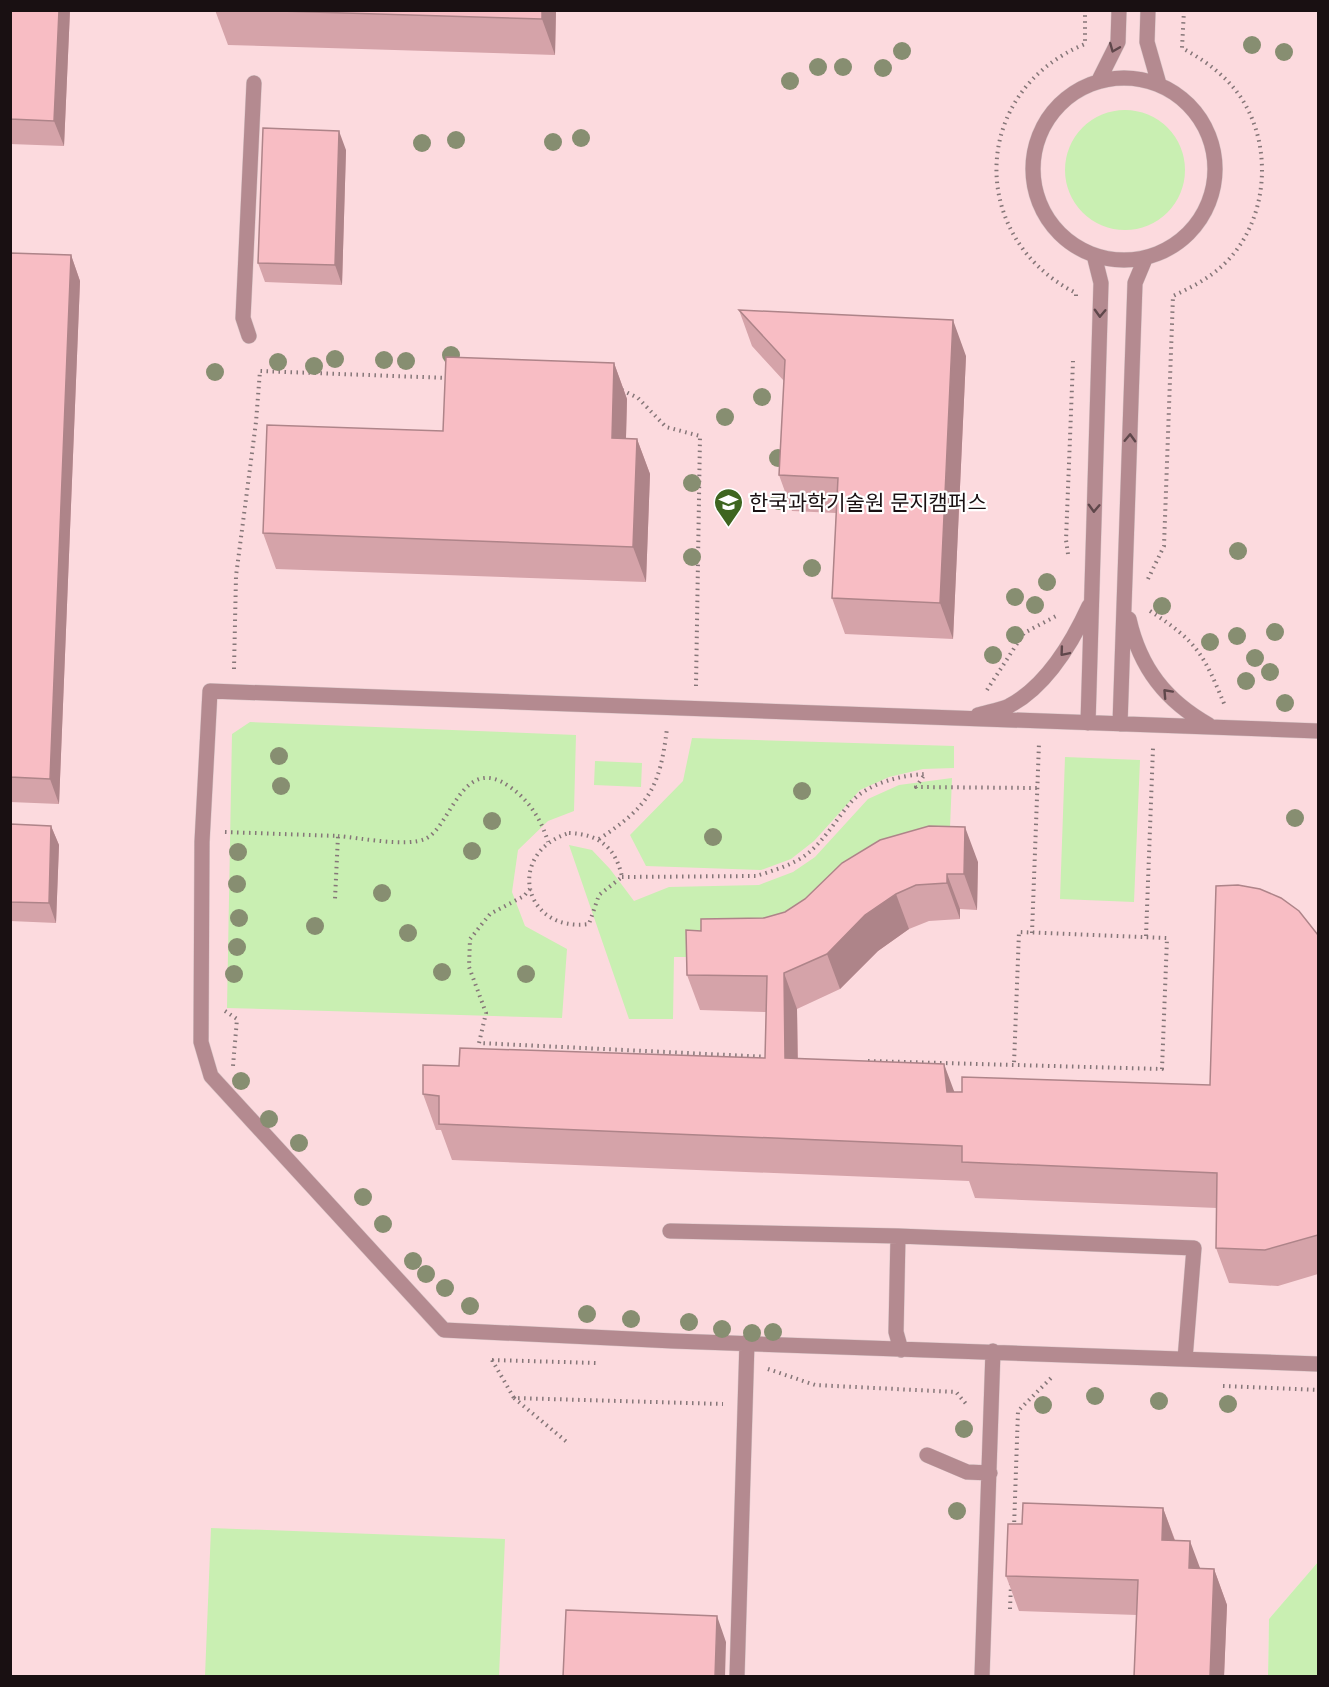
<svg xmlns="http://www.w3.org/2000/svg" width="1329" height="1687" font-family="Inter,'Noto Sans KR',sans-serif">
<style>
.built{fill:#fcdade}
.green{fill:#c9efb2}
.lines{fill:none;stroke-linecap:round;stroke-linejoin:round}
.lane-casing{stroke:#d9c6c8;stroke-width:16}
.path{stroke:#857678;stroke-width:4;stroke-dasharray:1.5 4.5;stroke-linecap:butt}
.lane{stroke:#b48a90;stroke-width:15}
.tree{fill:#878e71}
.wall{fill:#d5a3a9}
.shaded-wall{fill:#ae8489}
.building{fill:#f8bdc4;stroke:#ae8489;stroke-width:1.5}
.oneway{stroke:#5f474b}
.labels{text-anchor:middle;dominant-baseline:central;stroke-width:4.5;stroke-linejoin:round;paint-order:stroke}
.poi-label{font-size:21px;fill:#191012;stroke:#fff;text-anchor:start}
</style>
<rect width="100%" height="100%" fill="#fee9eb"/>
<!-- built -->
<path class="built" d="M11,11H1318V1562L1269,1619L1268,1676H11Z"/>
<!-- green -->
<path class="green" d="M1065 170a60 60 0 1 1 120 0a60 60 0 1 1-120 0Z
M250,722L576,735L574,811L548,821L518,850L512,892L525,926L567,949L562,1018L227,1008L232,734Z
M692,738L954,746V768L923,769L889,777L860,790L814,841L791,859L761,870L646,866L630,835L683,781Z
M1065,757L1140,760L1134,902L1060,899Z
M595,761L642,763L641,787L594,785Z
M952,778L949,853L705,957H674L673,1019H629L569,845L592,850L610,869L634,901L669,887L759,885L793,872L815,857L868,799L899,785Z
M211,1528L505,1539L499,1676H205Z
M1318,1562V1676H1268L1269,1619Z"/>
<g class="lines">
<defs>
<path id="lane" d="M1148,10L1147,42L1159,84
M1033 169a91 91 0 1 1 182 0a91 91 0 1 1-182 0Z
M1098,82L1118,42L1119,10
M249,336L243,318L254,83
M1129,619C1140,668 1166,701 1209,725
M978,715C988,712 1000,710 1009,706C1047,686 1072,643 1089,606
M1088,723L1101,283L1094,255
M1120,724L1135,283L1145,259
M1318,731L210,691L202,842L201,1042L211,1076L444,1330L673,1341L1318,1364
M670,1231L898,1236L1194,1248L1185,1359
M898,1236L896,1332L901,1350
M927,1455L967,1472L990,1473
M737,1676L747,1342
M982,1676L993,1351"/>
</defs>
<!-- lane casing -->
<use href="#lane" class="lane-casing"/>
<!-- path -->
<path class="path" d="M1076,296V293C967,238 970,91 1085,44V10
M622,390L638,398L666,427L700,436L696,686
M1068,554L1066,540L1073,361
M1148,579L1164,546L1173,296C1194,286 1214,276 1230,258C1266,218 1272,153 1246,106C1232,80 1208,62 1182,48L1184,10
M1150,611C1198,642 1204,655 1225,706
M234,669L236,576L256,422L260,371L448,378
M987,690L1024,633L1058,615
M225,832L338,836L335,899
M569,833C599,834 616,848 622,877L599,895L589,924C523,933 505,853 569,833Z
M338,836C360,838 406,847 425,839C451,828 462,752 510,787C529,800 542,821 548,842
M599,839C649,806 660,788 667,728
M622,877L756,876C772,871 793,865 807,854C825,840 837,818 852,801C869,783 902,775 925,774L916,787L1037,788
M530,889L524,896L490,914L470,939L469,967L486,1013L479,1043L770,1057
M1032,933L1039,743
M1146,936L1153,748
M225,1011L237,1019L233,1066
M868,1061L1162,1069L1167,938L1019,932L1014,1064
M492,1360L596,1363
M492,1360L514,1398L723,1404
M768,1369L815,1385L956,1392L967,1405
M1223,1386L1318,1390
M514,1398L568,1443
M1014,1528L1018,1411L1051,1378
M1010,1609L1011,1584"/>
<!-- lane -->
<use href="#lane" class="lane"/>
</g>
<!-- trees -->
<g class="tree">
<circle cx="1252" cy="45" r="9"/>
<circle cx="902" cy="51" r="9"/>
<circle cx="1284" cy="52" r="9"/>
<circle cx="818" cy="67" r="9"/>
<circle cx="843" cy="67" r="9"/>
<circle cx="883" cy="68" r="9"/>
<circle cx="790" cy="81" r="9"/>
<circle cx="581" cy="138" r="9"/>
<circle cx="456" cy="140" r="9"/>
<circle cx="553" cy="142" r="9"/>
<circle cx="422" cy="143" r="9"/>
<circle cx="451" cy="355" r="9"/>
<circle cx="335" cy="359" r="9"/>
<circle cx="384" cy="360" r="9"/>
<circle cx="406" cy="361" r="9"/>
<circle cx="278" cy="362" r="9"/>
<circle cx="314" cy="366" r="9"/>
<circle cx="215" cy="372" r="9"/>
<circle cx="762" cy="397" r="9"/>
<circle cx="725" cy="417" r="9"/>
<circle cx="778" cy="458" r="9"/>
<circle cx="692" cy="483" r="9"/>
<circle cx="779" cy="501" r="9"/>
<circle cx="1238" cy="551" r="9"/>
<circle cx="692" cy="557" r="9"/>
<circle cx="812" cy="568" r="9"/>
<circle cx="1047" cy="582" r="9"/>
<circle cx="1015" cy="597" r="9"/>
<circle cx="1035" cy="605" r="9"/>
<circle cx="1162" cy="606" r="9"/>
<circle cx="1275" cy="632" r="9"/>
<circle cx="1015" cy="635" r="9"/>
<circle cx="1237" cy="636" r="9"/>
<circle cx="1210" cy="642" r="9"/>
<circle cx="993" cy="655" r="9"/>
<circle cx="1255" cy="658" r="9"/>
<circle cx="1270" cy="672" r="9"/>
<circle cx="1246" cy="681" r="9"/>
<circle cx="1285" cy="703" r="9"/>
<circle cx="279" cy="756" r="9"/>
<circle cx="281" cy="786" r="9"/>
<circle cx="802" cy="791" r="9"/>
<circle cx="1295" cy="818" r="9"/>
<circle cx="492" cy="821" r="9"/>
<circle cx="713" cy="837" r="9"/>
<circle cx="472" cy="851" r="9"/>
<circle cx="238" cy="852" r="9"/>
<circle cx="237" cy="884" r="9"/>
<circle cx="382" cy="893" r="9"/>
<circle cx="239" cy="918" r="9"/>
<circle cx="315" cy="926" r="9"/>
<circle cx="408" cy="933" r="9"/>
<circle cx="237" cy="947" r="9"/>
<circle cx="442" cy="972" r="9"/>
<circle cx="234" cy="974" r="9"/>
<circle cx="526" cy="974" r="9"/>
<circle cx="241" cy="1081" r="9"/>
<circle cx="269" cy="1119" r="9"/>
<circle cx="299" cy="1143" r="9"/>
<circle cx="363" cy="1197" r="9"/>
<circle cx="383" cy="1224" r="9"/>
<circle cx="413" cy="1261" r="9"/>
<circle cx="426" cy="1274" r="9"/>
<circle cx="445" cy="1288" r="9"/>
<circle cx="470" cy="1306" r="9"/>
<circle cx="587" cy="1314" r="9"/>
<circle cx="631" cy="1319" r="9"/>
<circle cx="689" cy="1322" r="9"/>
<circle cx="722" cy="1329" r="9"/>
<circle cx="773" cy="1332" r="9"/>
<circle cx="752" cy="1333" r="9"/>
<circle cx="1095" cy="1396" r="9"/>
<circle cx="1159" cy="1401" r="9"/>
<circle cx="1228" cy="1404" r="9"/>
<circle cx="1043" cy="1405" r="9"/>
<circle cx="964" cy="1429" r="9"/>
<circle cx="957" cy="1511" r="9"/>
</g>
<!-- wall -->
<path class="wall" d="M10,10H70L64,146L10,144Z
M215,10H556L555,55L228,45Z
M346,150L342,285L265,282L258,263Z
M10,253L71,255L80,281L59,804L10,802Z
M739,310L966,356L953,639L845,634L832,598L836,513L792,511L779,475L784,381L752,346Z
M614,363L627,399L626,438L637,439L650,474L646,582L276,569L263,533L443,431Z
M10,824L51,826L59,845L56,923L10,921Z
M978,862L977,910L960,909V919L929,921L909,929L878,951L840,989L797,1009L798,1059L955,1092L1210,1085L1318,935V1274L1278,1286L1229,1283L1216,1248L1217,1208L975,1198L969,1181L452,1160L441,1130H436L423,1094L459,1066L765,1058L766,1012L700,1010L687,975L701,931L764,918Z
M1163,1508L1175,1540L1200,1568L1214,1569L1227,1605L1224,1677H1134L1137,1615L1019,1611L1006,1576L1022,1524Z"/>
<!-- shaded-wall -->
<path class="shaded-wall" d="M59,10H70L64,146L54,121Z
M542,10H556L555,55L542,19Z
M339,131L346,150L342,285L335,265Z
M71,255L80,281L59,804L50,779Z
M953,320L966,356L953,639L940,603Z
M614,363L627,399L625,473L612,438Z
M637,439L650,474L646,582L633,547Z
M51,826L59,845L56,923L49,903Z
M965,827L978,862L977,910L964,874Z
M947,874L960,909V919L947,883Z
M896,894L909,929L878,951L840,989L827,954L865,915Z
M784,973L797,1009L798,1094L785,1058Z
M944,1064L957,1099L947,1092Z
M1163,1508L1176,1544L1162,1540Z
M1190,1541L1203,1576L1189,1568Z
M1214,1569L1227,1605L1224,1677H1210Z
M717,1616L726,1642L725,1677H715Z"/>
<!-- building -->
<path class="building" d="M10,10H59L54,121L10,119Z
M245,10H542V19Z
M263,128L339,131L335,265L258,263Z
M10,253L71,255L50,779L10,777Z
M739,310L953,320L940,603L832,598L838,478L779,475L785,360Z
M446,357L614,363L612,438L637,439L633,547L263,533L267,425L443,431Z
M10,824L51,826L49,903L10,902Z
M929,826L965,827L964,874H947V883L916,885L896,894L865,915L827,954L784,973L785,1058L944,1064L947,1092H962V1077L1210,1085L1216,886L1238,885L1260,889L1281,898L1299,911L1318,935V1235L1265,1250L1216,1248L1217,1173L962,1162V1146L439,1124V1096L423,1094V1065L459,1066L460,1048L765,1058L767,976L687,975L686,930L701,931V919L764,918L785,912L805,899L842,863L880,840Z
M1023,1503L1163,1508L1162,1540L1190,1541L1189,1568L1214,1569L1210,1677H1134L1138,1580L1006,1576L1008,1524H1022Z
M566,1610L717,1616L715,1677H563Z"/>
<!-- one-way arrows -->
<defs><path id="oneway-chevron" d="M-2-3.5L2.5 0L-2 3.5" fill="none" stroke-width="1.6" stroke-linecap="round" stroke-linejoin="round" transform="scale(1.5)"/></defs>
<g class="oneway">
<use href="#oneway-chevron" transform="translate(1114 48) rotate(112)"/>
<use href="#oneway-chevron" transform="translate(1100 313) rotate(92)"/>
<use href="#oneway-chevron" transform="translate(1130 438) rotate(-88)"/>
<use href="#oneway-chevron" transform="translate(1094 508) rotate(92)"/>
<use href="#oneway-chevron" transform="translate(1064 652) rotate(130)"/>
<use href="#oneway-chevron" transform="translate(1167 693) rotate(-133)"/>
</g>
<!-- icons -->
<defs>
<symbol id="university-pin" viewBox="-11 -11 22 30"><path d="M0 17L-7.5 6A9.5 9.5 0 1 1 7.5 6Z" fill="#3e6520" stroke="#fff"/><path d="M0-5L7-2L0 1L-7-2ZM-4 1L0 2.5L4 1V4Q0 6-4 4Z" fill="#fff"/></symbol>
</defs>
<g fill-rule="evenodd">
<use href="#university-pin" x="712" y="486" width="33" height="45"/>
</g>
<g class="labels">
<!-- poi labels -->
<g class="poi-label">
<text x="749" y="502">한국과학기술원 문지캠퍼스</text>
</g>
</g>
<!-- border -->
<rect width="1329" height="1687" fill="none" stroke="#191012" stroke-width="24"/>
</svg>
